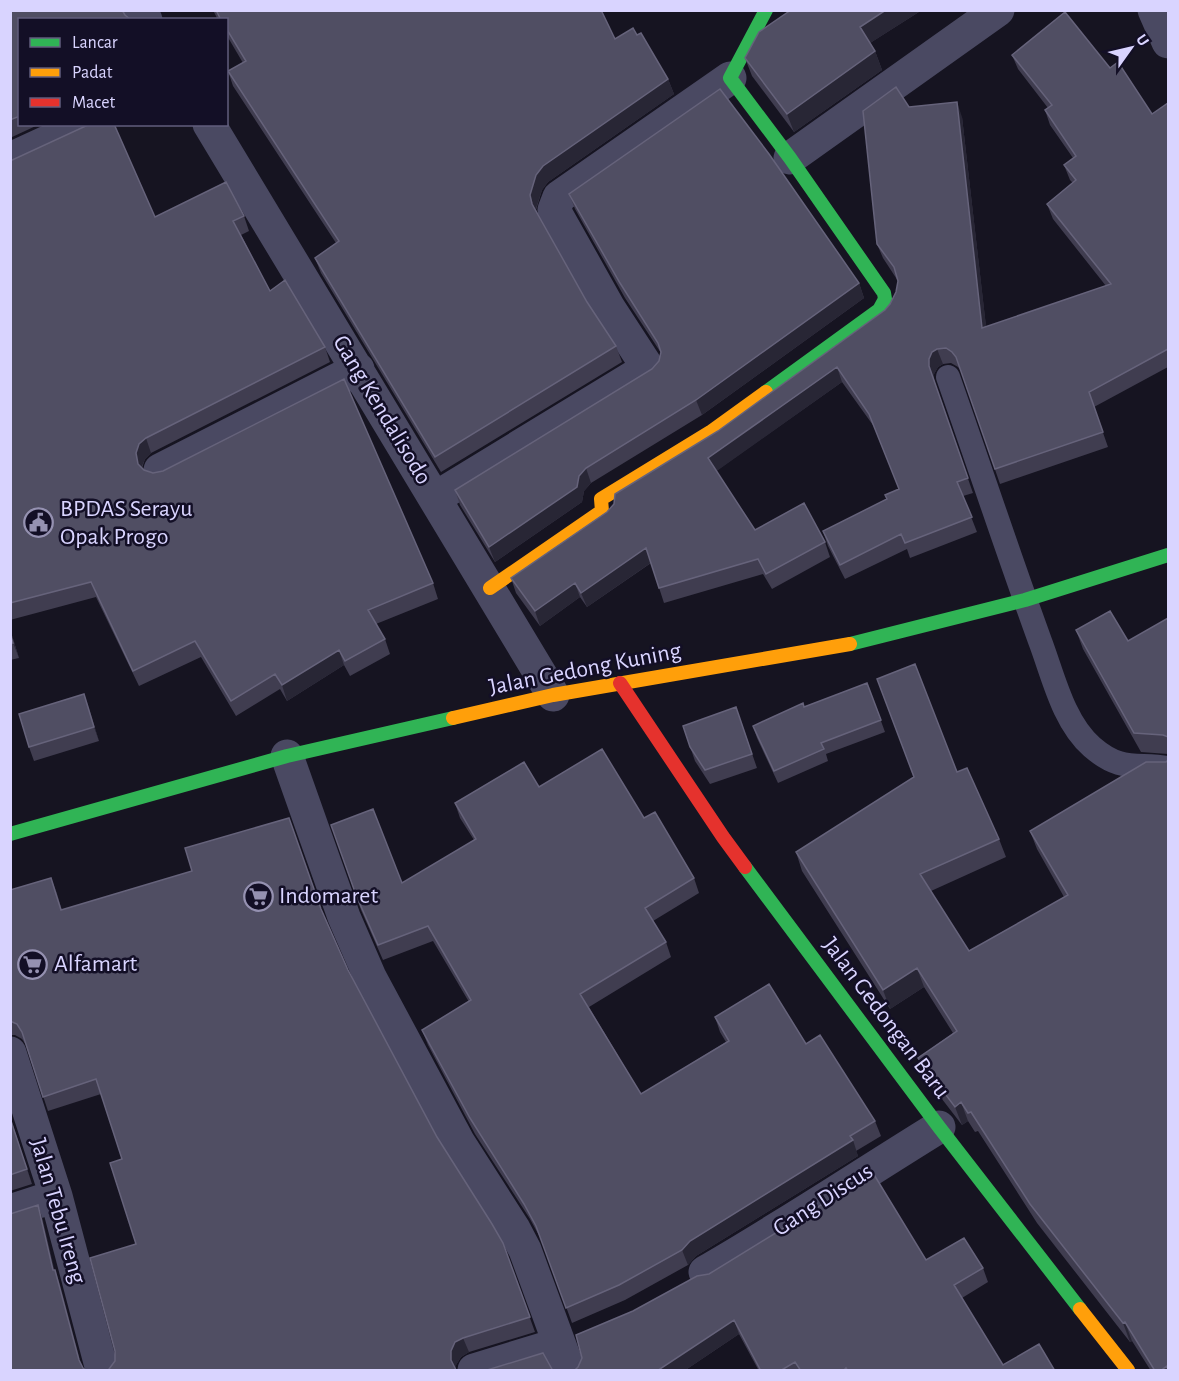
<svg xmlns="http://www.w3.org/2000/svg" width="1179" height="1381" font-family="'Alegreya Sans',sans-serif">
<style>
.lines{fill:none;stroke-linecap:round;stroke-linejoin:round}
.lane{stroke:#4a4962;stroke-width:24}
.street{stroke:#4a4962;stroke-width:33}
.fast{stroke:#30b455;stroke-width:14}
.slow{stroke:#ff9f0a;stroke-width:14}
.jam{stroke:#e5322d;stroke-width:14}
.wall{fill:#403d50}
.shaded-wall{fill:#282635}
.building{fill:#504e63;stroke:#66637b;stroke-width:1.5}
.labels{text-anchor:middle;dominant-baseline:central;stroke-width:5;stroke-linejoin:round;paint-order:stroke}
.street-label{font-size:24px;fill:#d9d4ff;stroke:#130f26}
.poi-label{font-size:24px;fill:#d9d4ff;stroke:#130f26;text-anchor:start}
</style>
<rect width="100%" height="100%" fill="#161421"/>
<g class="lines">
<!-- lane -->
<path class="lane" d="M948,377C979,465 1008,553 1040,641C1053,675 1063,722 1092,747C1121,772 1135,763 1168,768"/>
<!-- street -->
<path class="street" d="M140,10L146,20
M1154,10L1168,42
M209,124L553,695
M790,158L998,10
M10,159L86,124
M160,470L358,369
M435,498L648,368L609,308L554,210L559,197L730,78
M287,756L344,917L370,977L459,1143L514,1229L525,1250L569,1370
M10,1053L56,1196L102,1370
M10,1211L56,1196
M705,1272C785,1226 861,1175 939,1127
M474,1370L559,1344"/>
<!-- fast -->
<path class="fast" d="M766,10L730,78L790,158L884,293L885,299L879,310L766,392
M850,644L1025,600L1168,555
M10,834L287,756L453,718
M745,867L939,1127L1080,1309"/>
<!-- slow -->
<path class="slow" d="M490,588L602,511L601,499L712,431L766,392
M453,718L553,695L850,644
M1080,1309L1128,1370"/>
<!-- jam -->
<path class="jam" d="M620,683L723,837L745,867"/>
</g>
<!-- wall -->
<path class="wall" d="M10,10L125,15L20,20V124H40L10,138Z
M213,10H601L615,39L668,79L674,94L548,182L542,190L536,210L587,302L616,346L622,362L441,472L321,273L315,258L336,243L233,86L228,71L243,63L226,34V20H218Z
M922,10L870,43L875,51L882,70L794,132L752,76L745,58Z
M1012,55L1110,68L1152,114L1168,103V367L1094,407L1108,447L1000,484L961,371L958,367L951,363L943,364L938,367L934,374V381L973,493L963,496L977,532L910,558L907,549L845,579L828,546L823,531L887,499L899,489L875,428L842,382L716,471L755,530L825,542L830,557L772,589L763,574L664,603L651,563L587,607L580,597L540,626L516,593L511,578L607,512L885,310L890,304L896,292L898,281L883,258L877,244L909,107L962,117L986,327L1106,286L1053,219L1047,204L1073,183L1070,180L1064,165L1073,158L1050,125L1045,110L1048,108L1018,69Z
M10,161L155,217L244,216L249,231L241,235L270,291L325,347L330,362L151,453L145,459L142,468L144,470L433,583L438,599L376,624L385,639L390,654L350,676L344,665L287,701L280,689L236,716L201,657L139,686L96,597L10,620Z
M569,194L859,283L864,298L702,415L591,483L584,491L582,502L495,562L460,505L455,490L652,369L659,361L661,353L625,298L575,209Z
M1168,618V754L1141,752L1083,649L1076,630L1128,641Z
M10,629L19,658L10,660Z
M867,683L885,732L826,754L828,761L778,783L757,738L753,726Z
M84,694L99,741L34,761L29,747Z
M736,707L757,768L710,784L695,761L683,726Z
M1168,760V1371H1151L1132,1341L1130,1342L1037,1223L978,1131L975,1132L968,1121L962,1125L925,1077L918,1058L953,1033L924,987L890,1009L802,871L796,852L957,772L999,839L1006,857L931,891L969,951L1064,897L1037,849L1030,831L1166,762Z
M539,787L644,818L694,878L699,893L653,921L666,942L671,957L589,1007L641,1094L726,1042L720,1032L715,1017L806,1044L875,1121L881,1136L856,1151L858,1156L696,1256L688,1265L625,1300L572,1323L542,1241L530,1219L475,1134L428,1045L422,1030L469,1002L433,941L383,960L361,910L331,825L402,883L474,840L460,818L455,803Z
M51,878L62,910L322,911L348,970L437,1137L503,1243L535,1332L469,1352L461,1357L456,1365V1369H109L115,1361L136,1244L122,1159L101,1094L48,1111L26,1045L22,1039L15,1035H10V890Z
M10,1116L32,1184L10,1191Z
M926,1260L983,1268L988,1282L962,1298L1003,1365L1055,1371H759L739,1334L684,1371H574Z"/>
<!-- shaded-wall -->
<path class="shaded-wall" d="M886,10H922L867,45L860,27Z
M875,51L882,70L794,132L787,114Z
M668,79L674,94L548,182L542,190L535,211L538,219L530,195L536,175L543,166Z
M957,102L962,117L988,343L982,328Z
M859,283L864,298L702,415L696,400Z
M937,349L943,364L938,367L934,374V381L973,493L929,366V359L932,352Z
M837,367L842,382L714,473L708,458Z
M146,438L151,453L145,459L141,468L138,464L136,453L139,444Z
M586,468L591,483L584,491L582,502L495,562L489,547L579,476Z
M646,548L652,562L587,607L581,593Z
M575,583L580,597L540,626L535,611Z
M10,629L19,658L13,643L10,633Z
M339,650L344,665L287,701L282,685Z
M84,694L89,708L99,741L94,727Z
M51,878L57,893L66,925L61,910Z
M917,968L924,987L890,1009L883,990Z
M961,1102L968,1121L962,1125L955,1107Z
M10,1116L32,1184L10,1118Z
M853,1140L858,1156L696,1256L688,1265L682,1250L690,1241Z
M38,1205L43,1220L58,1285L53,1270Z
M55,1270L60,1284L83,1371L79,1360Z
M734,1320L739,1334L684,1371H657Z
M1125,1322L1132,1341L1130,1342L1123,1323Z
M463,1338L469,1352L461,1357L456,1365V1371L451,1360V1351L455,1342Z"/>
<!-- building -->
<path class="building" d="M10,10H122L125,15L131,20H20V116L10,120Z
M216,10H601L615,39L633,28L637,35L641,33L668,79L543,166L536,175L530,195L532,204L587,302L616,346L435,457L315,258L339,241L228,71L246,61L226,28V20H221Z
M791,10H886L860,27L875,51L787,114L745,58L759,32Z
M1065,12L1110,68L1118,62L1152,114L1168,103V349L1089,392L1103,432L995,469L956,357L952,352L946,348L937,349L932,352L929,359V366L968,478L957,482L972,517L905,543L901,534L840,565L823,531L887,499L885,495L899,489L869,414L837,367L708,458L755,530L804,503L825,542L766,574L758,559L659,588L646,548L581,593L575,583L535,611L511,578L607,512L614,504L615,494L718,431L885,310L890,304L896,292L898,281L894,267L877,244L863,111L896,87L909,107L957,102L982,328L1111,284L1047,204L1076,180L1064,165L1076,156L1045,110L1052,105L1012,55Z
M720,89L769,154L859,283L696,400L586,468L579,476L577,487L489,547L455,490L652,369L659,361L661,352L658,343L620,283L569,194Z
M90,124H114L155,217L226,182L244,216L233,221L270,291L285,280L325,347L146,438L139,444L136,453L138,464L144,470L153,473L163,471L344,379L433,583L368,610L385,639L345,661L339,650L282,685L275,674L231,701L195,641L133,671L91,582L10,603V161Z
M1110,611L1128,641L1168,618V737L1163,735L1134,733L1076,630Z
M10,633L13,643H10Z
M915,664L957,772L967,768L999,839L920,874L969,951L1068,895L1030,831L1146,762H1166L1168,760V1369L1167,1366L1160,1371H1155L1125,1322L1123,1323L1030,1204L971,1112L968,1113L961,1102L955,1107L918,1058L957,1031L917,968L883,990L796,852L914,777L877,679Z
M867,683L881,720L821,743L824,749L774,771L753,726L803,703L804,707Z
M84,694L94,727L29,747L19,714Z
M736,707L752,754L705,770L690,747L683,726Z
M602,749L644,818L655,812L694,878L645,908L666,942L580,994L641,1094L729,1041L715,1017L769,984L806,1044L820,1035L875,1121L850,1136L853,1140L690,1241L682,1250L619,1285L566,1308L536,1226L524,1204L470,1118L422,1030L471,1000L428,926L378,945L356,895L331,825L373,809L402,883L476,839L455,803L524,762L539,787Z
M289,818L321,909L348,970L437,1137L492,1224L503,1243L530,1317L463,1338L455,1342L451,1351V1360L456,1370L458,1371H107L109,1369L115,1361V1351L90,1258L136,1244L110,1163L122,1159L96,1079L43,1097L22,1032L17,1024L10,1021V890L51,878L61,910L192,871L185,848Z
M10,1118L27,1169L10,1175Z
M873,1173L926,1260L964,1238L983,1268L954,1285L1003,1365L1039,1344L1055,1371H848L846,1368L843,1371H801L795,1362L780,1371H761L734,1320L657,1371H574L578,1367L582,1358L576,1335L633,1311L697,1276L709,1274Z
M38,1205L53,1270H55L79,1360L83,1368L87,1371H10V1214Z
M543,1353L553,1371H484Z"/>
<!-- icons -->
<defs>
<symbol id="civic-ring" viewBox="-11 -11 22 22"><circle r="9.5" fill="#130f26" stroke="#9591b1" stroke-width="1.5"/><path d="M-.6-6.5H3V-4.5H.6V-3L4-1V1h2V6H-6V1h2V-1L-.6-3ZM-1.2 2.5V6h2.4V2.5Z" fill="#9591b1"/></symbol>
<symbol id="supermarket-ring" viewBox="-11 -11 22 22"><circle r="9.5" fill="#130f26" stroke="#9591b1" stroke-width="1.5"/><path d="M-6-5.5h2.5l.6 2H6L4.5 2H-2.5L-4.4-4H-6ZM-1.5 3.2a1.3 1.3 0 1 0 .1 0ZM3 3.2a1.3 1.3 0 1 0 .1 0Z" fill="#9591b1"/></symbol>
</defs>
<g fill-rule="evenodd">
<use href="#civic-ring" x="22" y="506" width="33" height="33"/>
<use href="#supermarket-ring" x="242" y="880" width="33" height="33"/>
<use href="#supermarket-ring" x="16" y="948" width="33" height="33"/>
</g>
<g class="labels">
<!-- street labels -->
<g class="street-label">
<text transform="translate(382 410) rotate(59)">Gang Kendalisodo</text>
<text transform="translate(585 669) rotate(-11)">Jalan Gedong Kuning</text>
<text transform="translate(886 1018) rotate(53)">Jalan Gedongan Baru</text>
<text transform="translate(823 1200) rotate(-33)">Gang Discus</text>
<text transform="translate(58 1211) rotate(74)">Jalan Tebu Ireng</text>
</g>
<!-- poi labels -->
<g class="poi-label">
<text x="60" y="509">BPDAS Serayu<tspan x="60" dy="28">Opak Progo</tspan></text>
<text x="279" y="896">Indomaret</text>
<text x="54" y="964">Alfamart</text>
</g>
</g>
<!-- border -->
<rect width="1179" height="1381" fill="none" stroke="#d9d4ff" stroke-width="24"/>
<!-- legend -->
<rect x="18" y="18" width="210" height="108" fill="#130f26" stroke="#625e7d" stroke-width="1.5"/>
<rect x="30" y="38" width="30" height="9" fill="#30b455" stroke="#625e7d" stroke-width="1.5"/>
<text x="72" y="48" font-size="18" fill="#d9d4ff">Lancar</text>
<rect x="30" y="68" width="30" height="9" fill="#ff9f0a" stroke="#625e7d" stroke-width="1.5"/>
<text x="72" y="78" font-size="18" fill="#d9d4ff">Padat</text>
<rect x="30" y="98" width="30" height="9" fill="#e5322d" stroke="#625e7d" stroke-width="1.5"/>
<text x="72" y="108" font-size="18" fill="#d9d4ff">Macet</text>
<!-- north arrow -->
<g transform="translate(1131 48) rotate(56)" stroke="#130f26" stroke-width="4.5" paint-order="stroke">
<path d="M0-4.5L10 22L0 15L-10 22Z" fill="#d9d4ff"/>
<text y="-9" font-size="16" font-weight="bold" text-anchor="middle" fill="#d9d4ff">U</text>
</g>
</svg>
